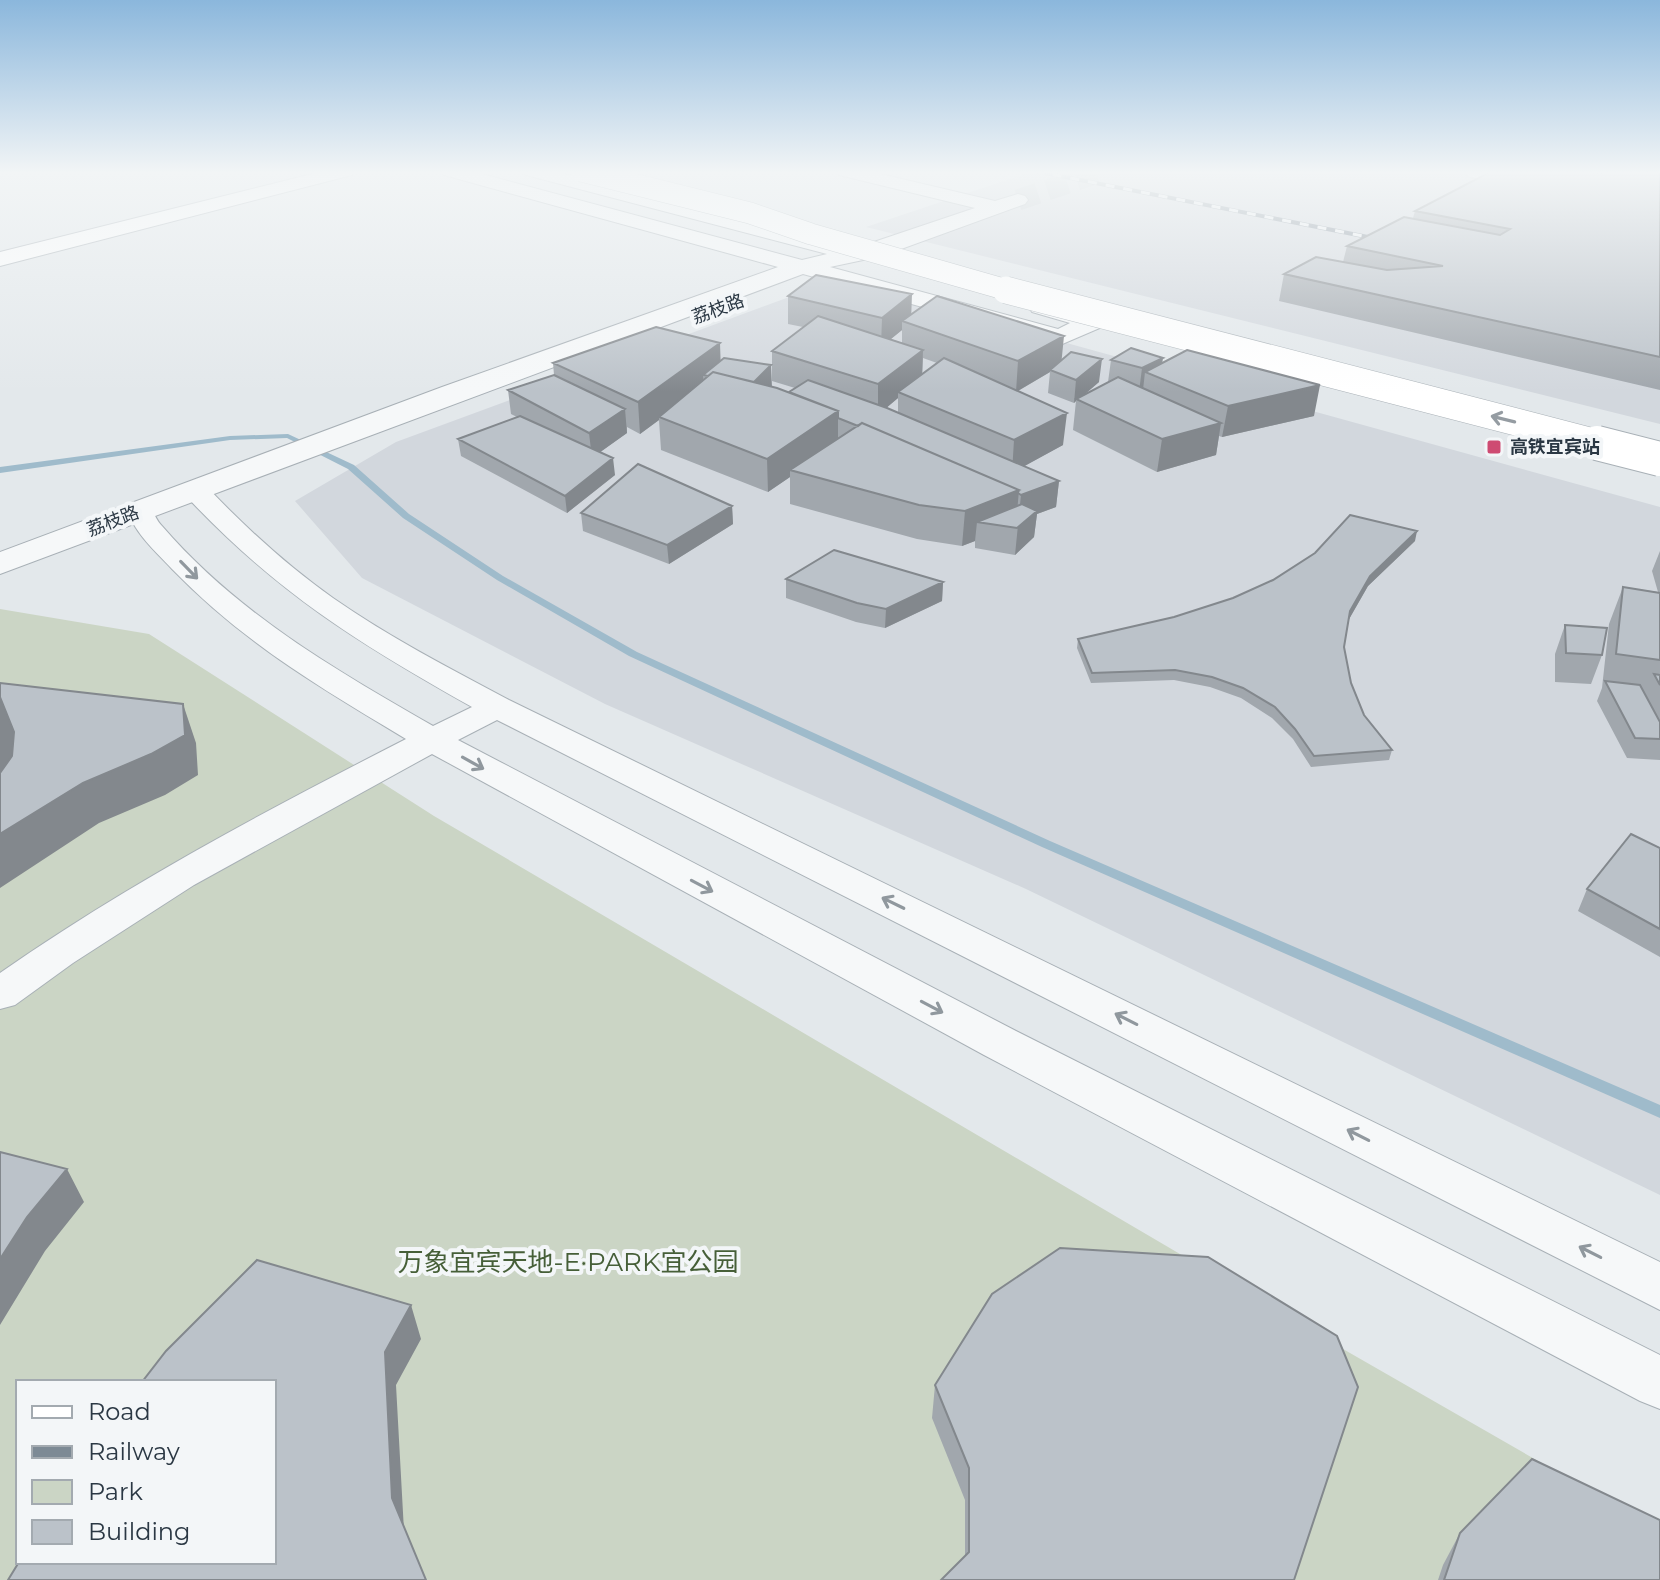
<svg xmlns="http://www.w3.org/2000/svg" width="1660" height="1580" font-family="Montserrat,'Noto Sans SC',sans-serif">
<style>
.built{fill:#d2d7dd}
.green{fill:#cbd5c5;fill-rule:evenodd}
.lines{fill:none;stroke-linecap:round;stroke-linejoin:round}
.stream{fill:#9fbbcb;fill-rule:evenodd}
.tertiary-tunnel{stroke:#bec5ca;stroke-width:21;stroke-dasharray:21 10;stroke-linecap:butt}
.minor-casing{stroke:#a8b0b6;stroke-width:2}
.tertiary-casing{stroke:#a8b0b6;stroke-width:2}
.secondary-casing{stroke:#a8b0b6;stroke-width:2}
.minor{fill:#f6f8f9;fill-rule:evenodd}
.tertiary{fill:#f6f8f9;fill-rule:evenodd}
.secondary{fill:#fff;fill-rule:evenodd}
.rail-casing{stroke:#7d8a95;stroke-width:4}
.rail{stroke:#f3f6f8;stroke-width:3;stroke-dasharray:9;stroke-linecap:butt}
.secondary-bridge-far2-casing{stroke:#a8b0b6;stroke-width:22;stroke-linecap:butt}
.secondary-bridge-far1-casing{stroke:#a8b0b6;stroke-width:28;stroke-linecap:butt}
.secondary-bridge-casing{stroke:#a8b0b6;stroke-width:36;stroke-linecap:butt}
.secondary-bridge-far2{stroke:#fff;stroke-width:21}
.secondary-bridge-far1{stroke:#fff;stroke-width:27}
.secondary-bridge{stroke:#fff;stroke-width:34}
.wall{fill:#a1a7ad;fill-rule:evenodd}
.shaded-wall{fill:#83888d}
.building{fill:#bbc2c9;stroke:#83888d;stroke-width:2}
.oneway{stroke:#959ca2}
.oneway2{stroke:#90989e}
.poi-dot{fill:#ce4b72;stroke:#f3f6f8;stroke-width:3}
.labels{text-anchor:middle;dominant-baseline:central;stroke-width:8;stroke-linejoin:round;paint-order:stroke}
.far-street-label{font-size:18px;fill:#2b3844;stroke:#f3f6f8}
.far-poi-label{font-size:18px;font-weight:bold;fill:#2b3844;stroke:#f3f6f8;text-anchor:start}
.near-park-label{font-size:26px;fill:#465f38;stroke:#f3f6f8}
</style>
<rect width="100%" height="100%" fill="#e3e8eb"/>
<!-- built -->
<path class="built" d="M1034,171H1442L1660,208V424L866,227Z
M811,289L875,290L1660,507V1195L1026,889L605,704L362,578L295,501L396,442Z"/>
<!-- green -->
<path class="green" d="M0,609L149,634L434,816L1289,1318L1660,1531V1580H0ZM18,1382H274V1562H18Z"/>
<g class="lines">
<!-- stream -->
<path class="stream" d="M288,434L354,465L409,514L503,576L637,652L1050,841L1660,1105V1118L1042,847L629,656L497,580L403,518L348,469L287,438L230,440L0,473V467L230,436Z"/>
<!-- tertiary-tunnel -->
<path class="tertiary-tunnel" d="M1018,200L1103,171"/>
<defs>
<path id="minor" d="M195,482L204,484C244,526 286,565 333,598C389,637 449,668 509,700L1660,1262V1310L497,720L458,740L1016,1031L1660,1355V1409L1640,1401L984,1055L432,754L194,885L73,963L15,1005L0,1009V973C129,883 267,810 406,739C319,687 244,643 172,569C154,550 137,535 127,511L131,505H149C154,512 156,520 162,526C238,614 334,669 433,726L472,707C358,643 276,592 186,496L182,490L186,484Z"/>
<path id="tertiary" d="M442,171H471L802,260L827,254L526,175L524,171H554L853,249L975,208L839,175L837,171H868L995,201L1018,194L1025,196L1028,200L1025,204L882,256L830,267L1058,329L1070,323L1032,312L1029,307L1032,302L1041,300L1102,317L1105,322L1102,327L1060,345L803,274L0,574V552L442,387L778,267L444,175Z
M1461,171C1482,170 1542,169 1557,184L1547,190L1470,177Z"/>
<path id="secondary" d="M324,171H354L352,175L0,266V252Z"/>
</defs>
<!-- minor casing -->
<use href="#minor" class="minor-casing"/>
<!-- tertiary casing -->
<use href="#tertiary" class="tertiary-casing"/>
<!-- secondary casing -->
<use href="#secondary" class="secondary-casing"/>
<!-- minor -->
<use href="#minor" class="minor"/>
<!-- tertiary -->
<use href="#tertiary" class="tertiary"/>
<!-- secondary -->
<use href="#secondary" class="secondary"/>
<defs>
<path id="rail" d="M1035,171L1388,241"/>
</defs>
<!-- rail casing -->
<use href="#rail" class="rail-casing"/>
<!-- rail -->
<use href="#rail" class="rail"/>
<defs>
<path id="secondary-bridge-far2" d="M581,171L750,213L811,234L1014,292"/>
<path id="secondary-bridge-far1" d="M1006,290L1605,445"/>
<path id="secondary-bridge" d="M1597,443L1660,459"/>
</defs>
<!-- secondary-bridge-far2 casing -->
<use href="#secondary-bridge-far2" class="secondary-bridge-far2-casing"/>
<!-- secondary-bridge-far1 casing -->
<use href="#secondary-bridge-far1" class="secondary-bridge-far1-casing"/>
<!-- secondary-bridge casing -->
<use href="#secondary-bridge" class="secondary-bridge-casing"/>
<!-- secondary-bridge-far2 -->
<use href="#secondary-bridge-far2" class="secondary-bridge-far2"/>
<!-- secondary-bridge-far1 -->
<use href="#secondary-bridge-far1" class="secondary-bridge-far1"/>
<!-- secondary-bridge -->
<use href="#secondary-bridge" class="secondary-bridge"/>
</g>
<!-- wall -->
<path class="wall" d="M1660,171V390L1279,301L1284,274L1343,262L1347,246L1413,218L1415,211L1602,173Z
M788,296L911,314L1062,360L1099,382L1084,395L1108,382L1111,360L1162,363L1314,416L1222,437L1219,436L1216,455L1157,472L1073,430L1076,401L1074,403L1048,393L1050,372L1018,391L1063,445L1024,466L1059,481L1056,507L1037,514L1034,537L1015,555L975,548V541L962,546L917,539L790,504V477L768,492L661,450L659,420L640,434L627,427V433L600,452L615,475L567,513L461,456L458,439L517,417L511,414L508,390L554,375L553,363L721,360L772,387L789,392L795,388L772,381V351L803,327L788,324ZM902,330V343L891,339ZM923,358L937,363L922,374ZM898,398V413L886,408Z
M732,506L733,524L669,564L583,531L581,513Z
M1415,541L1368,586L1349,619L1344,647L1351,683L1364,715L1392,750L1389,760L1311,767L1293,739L1272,718L1241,698L1210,687L1174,680L1091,683L1077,648L1078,639L1174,617Z
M1660,551V760L1627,758L1597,701L1602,688L1609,624L1623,587L1658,592L1652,571Z
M786,579L943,582L942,601L885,628L856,622L786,598Z
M1565,625L1602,655L1591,684L1555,682V654Z
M1660,848V957L1578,911L1587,889Z
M935,1385L1294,1580L965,1556V1500L932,1418Z
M1460,1533L1660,1580H1438L1443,1565Z"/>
<!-- shaded-wall -->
<path class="shaded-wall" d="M912,294L911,322L902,321V330L881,347L882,318Z
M1064,336L1061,366L1050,370V372L1016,392L1018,361Z
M720,343L721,373L703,375L704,386L659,417V420L640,434L638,402Z
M923,350L922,380L898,392V398L878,415V384Z
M1163,358L1160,378L1145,372L1143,390L1139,392L1142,368Z
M1102,359L1099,382L1078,400L1076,399V401L1074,403L1076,380Z
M771,365L772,388L751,384Z
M1320,385L1314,416L1222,437L1228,406Z
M625,409L627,433L592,458L589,433Z
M838,411V443L790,470V477L768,492L767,459Z
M1067,413L1063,445L1012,473L1014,440Z
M1221,423L1216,455L1157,472L1162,439Z
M613,458L615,475L567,513L565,496Z
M1059,481L1056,507L1037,514L1034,537L1015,555L1021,495Z
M1019,490L1016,524L977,522L975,541L962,546L965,511Z
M732,506L733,524L669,564L667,545Z
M1417,531L1415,541L1368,586L1348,621L1350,611L1370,576Z
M943,582L942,601L885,628L886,609Z
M0,697L31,771L0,834Z
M183,704L196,743L198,775L165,795L99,823L0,888V834Z
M67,1169L84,1202L45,1251L0,1325V1259L27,1217Z
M411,1305L421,1339L396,1385L404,1531L392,1498L385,1352Z"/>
<!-- building -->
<path class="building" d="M1492,171H1580L1602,173L1606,171H1660V357L1284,274L1316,257L1387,270L1443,266L1347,246L1404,217L1500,235L1510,229L1415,211Z
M816,275L912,294L882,318L788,296Z
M937,296L1064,336L1018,361L902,321Z
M818,316L923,350L878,384L772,351Z
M656,327L720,343L638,402L553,363Z
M1131,348L1163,358L1142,368L1111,360Z
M1187,350L1320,385L1228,406L1145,372Z
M1071,352L1102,359L1076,380L1050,370Z
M724,358L771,365L754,382L713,372L708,376L703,375Z
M944,358L1067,413L1014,440L898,392Z
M713,372L777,388L838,411L767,459L659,417Z
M554,375L625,409L589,433L508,390Z
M1118,377L1221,423L1162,439L1076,399Z
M808,380L887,408L1059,481L1021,495L1018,493L1019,490L862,423L858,426L838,418V411L789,392Z
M520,416L613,458L565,496L458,439Z
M862,423L1019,490L965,511L919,505L790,470Z
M638,464L732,506L667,545L581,513Z
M1022,504L1037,511L1017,528L977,522Z
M1350,515L1417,531L1370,576L1350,611L1344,647L1351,683L1364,715L1392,750L1314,756L1295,729L1275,707L1243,688L1212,677L1175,670L1092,673L1078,639L1174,617L1233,598L1273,580L1315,553Z
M834,550L943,582L886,609L857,603L786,579Z
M1623,587L1660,593V660L1616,654Z
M1565,625L1607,628L1602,655L1566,653Z
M1654,674L1660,675V685Z
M1605,681L1640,685L1660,722V739L1635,738Z
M0,683L183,704L185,735L151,754L83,783L0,834V773L12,756L14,732L0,697Z
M1631,834L1660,848V929L1587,889Z
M0,1152L67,1169L27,1217L0,1259Z
M1060,1248L1208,1257L1337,1336L1358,1387L1294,1580H941L969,1552V1468L935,1385L992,1294Z
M257,1260L411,1305L385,1352L392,1498L426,1580H8L19,1562H274V1382H142L166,1351Z
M1532,1459L1660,1520V1580H1444L1460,1533Z"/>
<!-- one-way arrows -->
<defs><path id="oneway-shaft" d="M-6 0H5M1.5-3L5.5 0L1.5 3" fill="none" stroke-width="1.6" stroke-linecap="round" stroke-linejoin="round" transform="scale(2)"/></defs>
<use class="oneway" href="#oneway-shaft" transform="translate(1503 419) rotate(-166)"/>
<g class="oneway2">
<use href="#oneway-shaft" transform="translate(189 570) rotate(46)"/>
<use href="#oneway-shaft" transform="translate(473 763) rotate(29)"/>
<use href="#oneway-shaft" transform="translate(702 886) rotate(28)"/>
<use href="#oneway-shaft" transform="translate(893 903) rotate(-154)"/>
<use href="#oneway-shaft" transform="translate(932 1007) rotate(28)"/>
<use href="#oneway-shaft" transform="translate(1126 1019) rotate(-153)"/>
<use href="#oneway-shaft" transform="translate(1358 1135) rotate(-153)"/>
<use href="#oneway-shaft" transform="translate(1590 1252) rotate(-153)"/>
</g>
<!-- sky -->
<linearGradient id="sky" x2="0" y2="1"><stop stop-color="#8bb7dc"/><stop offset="0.44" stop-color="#f2f5f6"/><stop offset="1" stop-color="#f2f5f6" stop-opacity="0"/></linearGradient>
<rect width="1660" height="392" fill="url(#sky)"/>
<!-- markers -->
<rect class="poi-dot" x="1486" y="439" width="16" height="16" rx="4"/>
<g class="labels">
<!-- far-street labels -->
<g class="far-street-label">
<text transform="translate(718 309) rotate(-20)">荔枝路</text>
<text transform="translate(113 521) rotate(-21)">荔枝路</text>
</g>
<!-- far-poi labels -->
<g class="far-poi-label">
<text x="1510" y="447">高铁宜宾站</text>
</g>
<!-- near-park labels -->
<g class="near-park-label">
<text x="568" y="1262">万象宜宾天地-E·PARK宜公园</text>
</g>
</g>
<!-- legend -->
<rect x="16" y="1380" width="260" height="184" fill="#f3f6f8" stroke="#a3aab0" stroke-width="2"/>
<rect x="32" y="1406" width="40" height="12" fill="#ffffff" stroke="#a3aab0" stroke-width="2"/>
<text x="88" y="1420" font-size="24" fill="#2b3844">Road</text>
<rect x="32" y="1446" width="40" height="12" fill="#7d8a95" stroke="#a3aab0" stroke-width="2"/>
<text x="88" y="1460" font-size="24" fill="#2b3844">Railway</text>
<rect x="32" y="1480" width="40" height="24" fill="#cbd5c5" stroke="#a3aab0" stroke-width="2"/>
<text x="88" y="1500" font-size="24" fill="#2b3844">Park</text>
<rect x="32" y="1520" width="40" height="24" fill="#bbc2c9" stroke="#a3aab0" stroke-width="2"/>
<text x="88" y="1540" font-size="24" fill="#2b3844">Building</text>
</svg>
